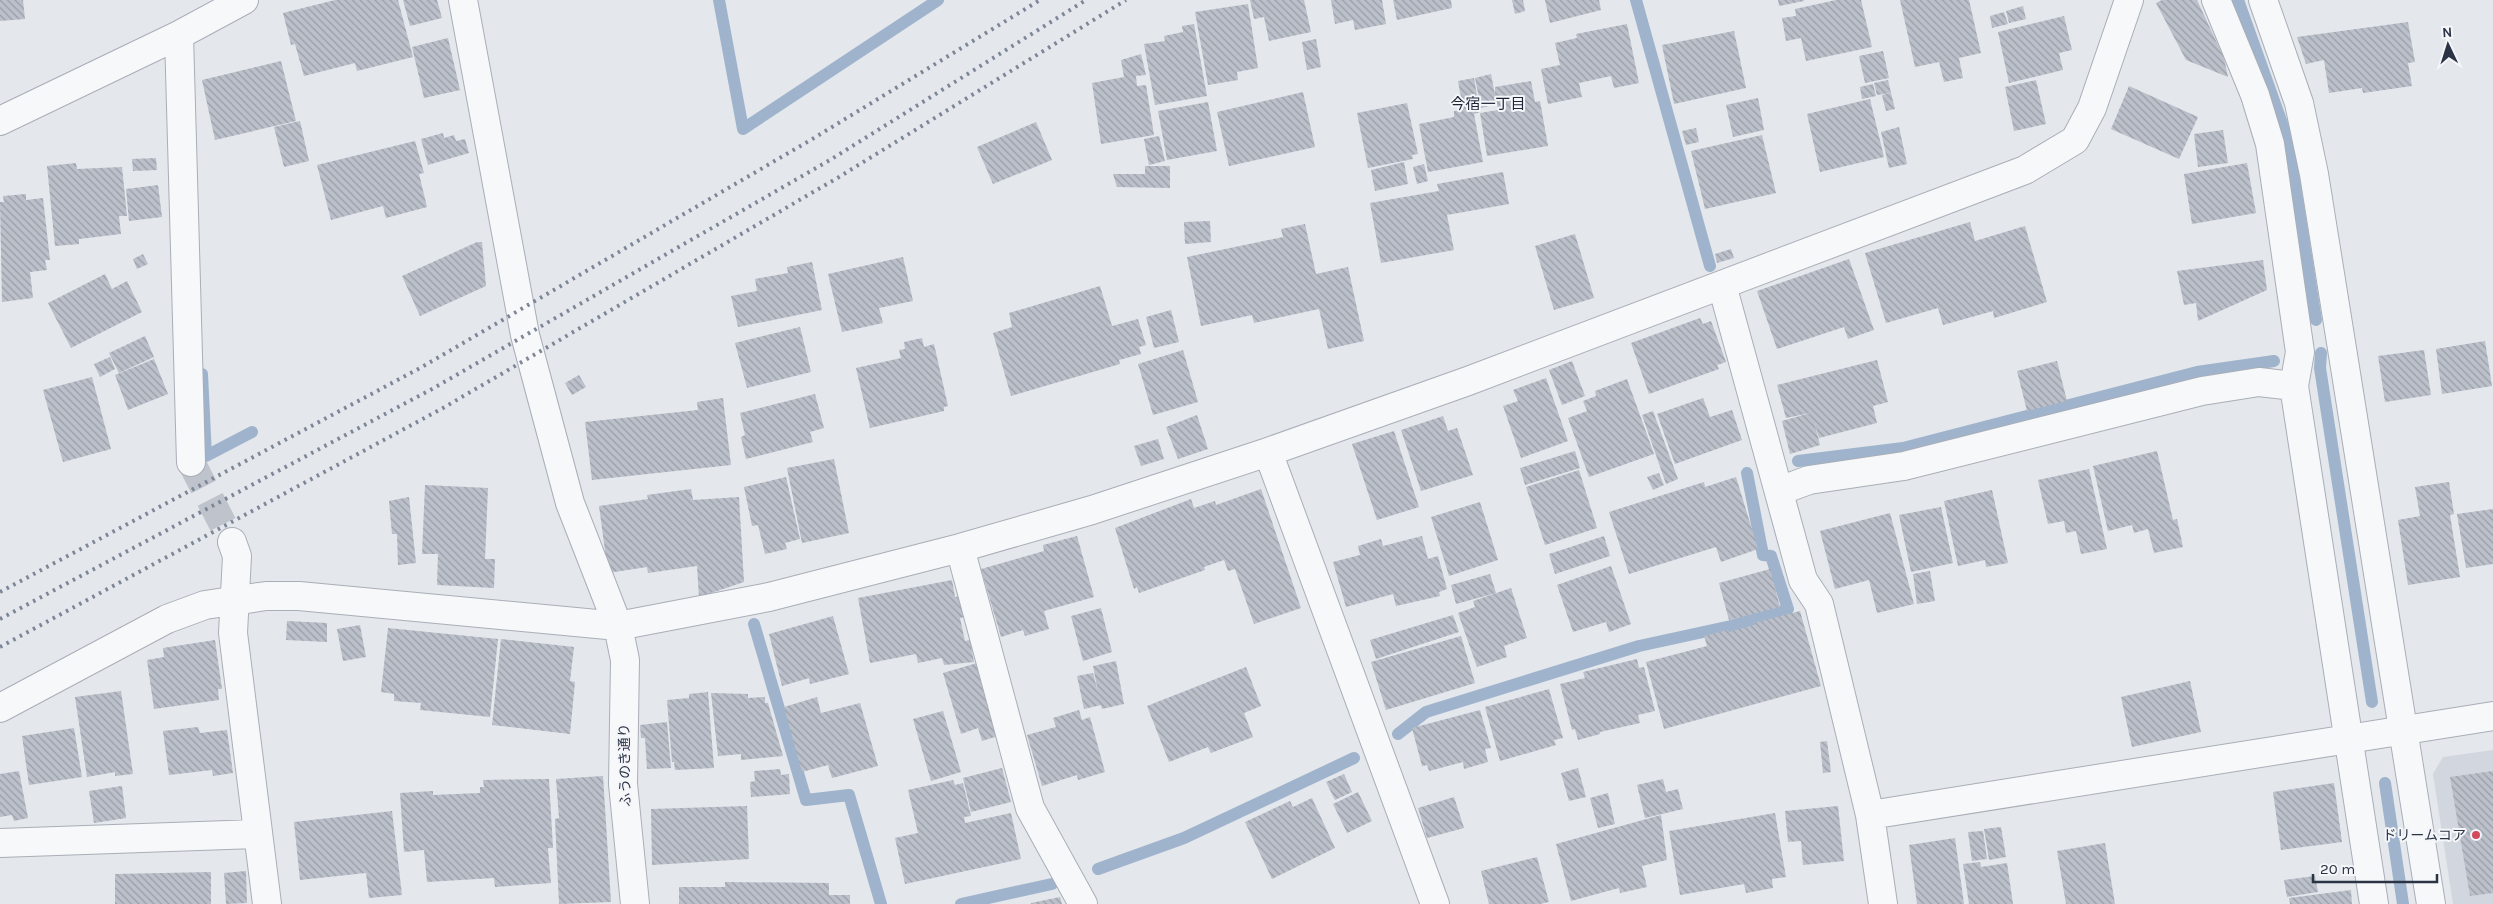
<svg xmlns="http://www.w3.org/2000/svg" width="2493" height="904" font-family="Karla,'Noto Sans JP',sans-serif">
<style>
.built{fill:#d2d6de}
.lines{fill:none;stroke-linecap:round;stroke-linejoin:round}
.stream{stroke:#9fb4cc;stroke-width:12}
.building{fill:url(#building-back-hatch)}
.minor-tunnel{stroke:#bfc3cb;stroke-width:28;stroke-dasharray:28 14;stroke-linecap:butt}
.minor-casing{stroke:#a9aeb7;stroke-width:30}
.minor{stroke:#f7f8fa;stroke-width:28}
.rail{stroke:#7d8696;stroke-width:4;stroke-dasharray:2.5 5;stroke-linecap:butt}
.poi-dot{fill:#d1495b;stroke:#f4f6f9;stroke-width:2}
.labels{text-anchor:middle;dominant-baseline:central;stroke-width:4;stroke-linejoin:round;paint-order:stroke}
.street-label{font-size:14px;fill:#2b3445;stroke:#f4f6f9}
.poi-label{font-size:14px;fill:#2b3445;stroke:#f4f6f9;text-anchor:end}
.neighbourhood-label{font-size:15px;fill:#1d2536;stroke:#f4f6f9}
</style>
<defs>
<pattern id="building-back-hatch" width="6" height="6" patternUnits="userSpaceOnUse" patternTransform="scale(1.25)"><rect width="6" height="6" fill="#bbc0ca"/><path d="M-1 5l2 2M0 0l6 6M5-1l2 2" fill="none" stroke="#989da6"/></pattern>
</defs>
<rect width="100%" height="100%" fill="#e4e7ec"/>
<!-- built -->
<path class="built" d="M2493,750V904H2453L2433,774L2443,757Z"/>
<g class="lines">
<!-- stream -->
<path class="stream" d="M719,0L743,129L938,0
M1636,0L1710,266
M2238,0L2288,140L2316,320
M2321,353L2320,368L2372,702
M202,374L206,456L252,432
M1798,461L1903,448L2197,372L2274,361
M754,624L806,800L849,795L881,904
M1398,734L1426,712L1639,646L1731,626L1788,609L1771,556L1763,555L1747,473
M2385,783L2403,904
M1098,869L1184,838L1354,758
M961,904L1052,884"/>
</g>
<!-- building -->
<path class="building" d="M0,0H23L25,19L0,21Z
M335,0H398L413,57L357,71L355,63L304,76L295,44L291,45L283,13Z
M403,0H437L442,18L410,26Z
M1250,0H1304L1311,32L1269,41L1264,17L1254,19Z
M1331,0H1382L1386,24L1355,30L1353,20L1335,24Z
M1393,0H1451L1452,8L1397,20Z
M1512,0H1523L1525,11L1515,14Z
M1545,0H1599L1601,10L1550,23Z
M1778,0H1804V1L1779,6Z
M1836,0H1861L1872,47L1806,61L1801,38L1786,41L1782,18L1796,16L1795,9Z
M1900,0H1969L1981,53L1959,58L1963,78L1944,82L1939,62L1915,67Z
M2162,0H2197L2224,58L2228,77L2186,60L2156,3Z
M1248,4L1258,68L1237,72L1238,80L1208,85L1195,12Z
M2023,6L2026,19L2009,23L2006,11Z
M2004,12L2008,24L1992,28L1990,16Z
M2064,16L2072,50L2059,53L2063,70L2009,83L1998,32Z
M2408,22L2415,62L2408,63L2412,86L2363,93L2362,88L2329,93L2324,60L2306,64L2297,37Z
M1194,24L1207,96L1155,105L1144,44L1165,41L1164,36L1183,32L1182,26Z
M1627,24L1639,83L1614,88L1611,76L1579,83L1582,97L1548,104L1541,69L1560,65L1555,43L1577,38L1576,34Z
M1734,31L1746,88L1674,104L1662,45Z
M448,38L460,90L424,98L412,47Z
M1316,39L1321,67L1307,70L1302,42Z
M1883,51L1889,78L1865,83L1859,56Z
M1141,54L1146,75L1136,76L1137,86L1146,85L1154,135L1101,144L1092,83L1124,77L1121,60Z
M281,61L296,121L215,140L202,80Z
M1491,74L1495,95V87L1531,81L1535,102L1540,101L1548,146L1487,156L1480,113L1498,110L1497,104L1481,108L1475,78Z
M1474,78L1480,112L1474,114L1483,162L1428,172L1419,124L1454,117V111L1463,110L1458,81Z
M1888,80L1891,93L1877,95L1874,83Z
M2036,80L2046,124L2014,131L2005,87Z
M1873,84L1876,96L1862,99L1860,87Z
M2129,86L2198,117L2179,159L2111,129Z
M1303,92L1315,147L1229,166L1217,112Z
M1891,93L1895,109L1886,111L1882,95Z
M1758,98L1764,130L1733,137L1726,105Z
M1870,99L1884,157L1820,172L1807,114Z
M1208,102L1217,151L1167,160L1158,111Z
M1407,103L1418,154L1412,155L1413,159L1368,168L1357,113Z
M300,121L309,161L284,167L274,127Z
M1036,122L1052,160L993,184L977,147Z
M1899,127L1907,164L1889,168L1881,132Z
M1696,128L1699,142L1686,145L1682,131Z
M2223,130L2228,163L2198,167L2194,134Z
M443,133L444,138L454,135L456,141L465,139L469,153L428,165L421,139Z
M1762,135L1776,193L1705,209L1691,151Z
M1159,136L1165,161L1149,165L1144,139Z
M415,141L424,173L419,174L427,207L386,218L383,206L331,220L317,165Z
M156,158L157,170L133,171L132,159Z
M1404,162L1408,184L1375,191L1371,170Z
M76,163L77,169L122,167L127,216H119L121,234L79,239V244L55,246L47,166Z
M2247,163L2256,213L2192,224L2184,174Z
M1424,164L1428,181L1417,184L1413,167Z
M1145,166H1170V188L1117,187L1113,174H1145Z
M1503,172L1509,204L1447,215L1454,250L1381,263L1370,203L1439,191L1437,184Z
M158,185L162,217L129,221L126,189Z
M26,194V200L43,198L50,260H45L47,270L30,272L33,298L2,302L0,202H4L3,196Z
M1210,221L1211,242L1185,244L1184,222Z
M1970,222L1975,241L2025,226L2047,302L1994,318L1993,311L1943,325L1938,308L1886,323L1865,253Z
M1305,224L1316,274L1348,267L1364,341L1328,349L1319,309L1254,323L1252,315L1201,326L1187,257L1283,237L1281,229Z
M1575,234L1594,298L1554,310L1535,246Z
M477,242H482L486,286L420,316L402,276Z
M1731,249L1734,258L1717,263L1715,254Z
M143,254L148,264L137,269L133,259Z
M903,257L913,301L879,308L883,323L842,332L828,274Z
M1849,259L1874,330L1848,339L1844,327L1777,349L1757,291Z
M2263,260L2267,290L2198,321L2196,303L2184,305L2177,271Z
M812,262L822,310L738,327L731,296L757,291L755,279L788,273L787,267Z
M105,274L112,289L127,281L142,312L71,348L48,303Z
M1100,286L1112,326L1138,319L1146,345L1139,347L1141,354L1119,360L1120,364L1011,396L993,333L1012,327L1009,313Z
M1171,310L1179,342L1154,348L1146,317Z
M1700,318L1703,324L1711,321L1726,362L1717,365L1719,369L1649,394L1631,343Z
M800,327L811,372L747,388L735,343Z
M145,336L154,357L119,373L109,353Z
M922,338L924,347L934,344L948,406L944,407V411L870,428L856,368L901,358L899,350L905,349L904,342Z
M2485,341L2492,386L2442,394L2436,349Z
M1183,350L1198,402L1153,415L1138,364Z
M2424,350L2431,395L2385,402L2378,356Z
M110,357L115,369L100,377L94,364Z
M154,359L168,394L128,410L115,375Z
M1877,360L1888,402L1873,406L1877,423L1819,438L1814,421L1820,445L1790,454L1782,421L1810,413L1786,418L1777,385Z
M1572,361L1585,396L1562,405L1549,370Z
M2057,361L2067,401L2027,411L2017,371Z
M579,375L586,387L572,395L565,383Z
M92,377L111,449L63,462L43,390Z
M1546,378L1568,441L1521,458L1503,406L1518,401L1513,390Z
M1627,379L1654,454L1589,477L1568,418L1587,411L1583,401L1596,396L1595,391Z
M815,394L824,428L810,432L813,442L746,459L741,437L745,435L740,413Z
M723,398L731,465L592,480L585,422L698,410L697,402Z
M1703,398L1710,417L1732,410L1742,440L1675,464L1657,414Z
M1653,411L1678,479L1666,484L1642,415Z
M1197,415L1208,449L1178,459L1166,427Z
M1443,416L1448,431L1457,428L1473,475L1421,491L1401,430Z
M1394,431L1419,507L1377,520L1352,444Z
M1158,439L1164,459L1141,466L1134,446Z
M1575,451L1580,468L1525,485L1520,468Z
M2157,451L2173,520L2177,519L2183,547L2154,553L2148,529L2134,533L2132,525L2108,531L2093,466Z
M834,459L849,533L802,543L787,468Z
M2089,469L2107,549L2081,554L2076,531L2066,533L2064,521L2048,524L2038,480Z
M1579,470L1597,528L1545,545L1526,487Z
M1659,473L1664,485L1653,490L1647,477Z
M786,477L800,539L785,543L787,549L765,554L758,525L752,526L744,487Z
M1736,477L1758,549L1721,562L1716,547L1629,574L1609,512L1704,482L1705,487Z
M2449,482L2454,514L2450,515L2460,577L2408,585L2398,520L2420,516L2415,487Z
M425,485L488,488L485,559H495L494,588L437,585L438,554H422Z
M691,489L693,500L739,497L744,582L699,597L697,566L648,573L647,567L608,573L599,506L648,499L647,495Z
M1261,489L1301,608L1254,624L1235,569L1228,571L1224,560L1204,567L1205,570L1139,593L1137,587L1134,589L1115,528L1191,499L1194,508L1215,501L1216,505Z
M1992,490L2008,563L1986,567L1985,560L1958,566L1944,501Z
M409,497L416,563L398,565L397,534H392L389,501Z
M1480,502L1498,560L1449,576L1431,517Z
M1941,507L1953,563L1911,572L1899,515Z
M2493,509V564L2466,568L2457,514Z
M1890,513L1914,604L1877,613L1869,580L1835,589L1820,531Z
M1077,536L1094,597L1044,611L1049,629L1025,636L1023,630L1001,637L981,569L1044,551L1043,545Z
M1422,536L1428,559L1438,556L1447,589L1439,592L1440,596L1396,606L1393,594L1346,607L1333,562L1360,555L1358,546L1381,539L1383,546Z
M1604,536L1610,556L1555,574L1549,554Z
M1611,566L1631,624L1609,632L1606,622L1573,632L1557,585Z
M1770,569L1780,607L1729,620L1719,583Z
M1930,571L1935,601L1917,604L1913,574Z
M1490,574L1496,593L1456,604L1451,585Z
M952,580L955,597L961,596L965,617L960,618L965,641L970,640L974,662L944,665L942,658L918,663L916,654L870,663L858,598Z
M1511,588L1527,638L1504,646L1507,657L1477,667L1458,613L1475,607L1473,601Z
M1101,608L1112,652L1083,661L1071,616Z
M1800,611L1821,686L1664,729L1646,662L1707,646L1704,636L1728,630L1729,632L1755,625L1754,623Z
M1453,615L1459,632L1376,659L1370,640Z
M833,616L849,674L810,684L809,678L782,686L769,634Z
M287,621L327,623V642L286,640Z
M360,625L366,657L343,661L337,629Z
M388,628L498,639L490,717L420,710L421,703L394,701V694L381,692Z
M1461,636L1475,683L1386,710L1371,662Z
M501,639L574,647L570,681L575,682L570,734L492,725Z
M215,640L222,689H218L219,700L154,709L147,660L164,657L163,648Z
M1637,659L1639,668L1644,667L1655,711L1638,715L1640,723L1600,732V734L1578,740L1575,729L1572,730L1560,684L1585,678L1583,672Z
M1116,661L1124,704L1102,709L1101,705L1084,709L1077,676L1093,673L1098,692L1093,666Z
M977,663L998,736L982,741L978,728L961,734L943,673Z
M1246,667L1261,706L1244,713L1253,737L1211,753L1208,747L1169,762L1147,706Z
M2190,681L2201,732L2132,747L2121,697Z
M1549,689L1563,738L1554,740L1556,745L1500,761L1485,707Z
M121,691L133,774L115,776V772L87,777L75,697Z
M708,692L714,768L675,770L674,762H672L667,700L689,698V694Z
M711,693L748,694V698L765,697V703H768L783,756L741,760V754L718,756Z
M817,697L821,713L860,703L878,766L832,778L828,765L802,772L784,707Z
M1079,710L1082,720L1090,717L1105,772L1078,780L1077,775L1042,786L1027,735L1056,727L1053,718Z
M1480,710L1491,748L1485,749L1488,762L1464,769L1463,762L1429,771L1427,765L1422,766L1412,728Z
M943,711L961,772L931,781L913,719Z
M667,722L671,768L647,769L645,738H641L640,725Z
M198,727L200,733L227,730L233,773L213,776L212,770L169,775L163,731Z
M74,728L82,777L29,785L22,736Z
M1827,741L1831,772L1823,773L1820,742Z
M1002,768L1011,802L971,812L963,778Z
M1578,768L1586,797L1569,801L1561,773Z
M780,769L781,775L789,774L790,794L751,797L750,782L755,781L754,771Z
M19,771L28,818L14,821L12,815L0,817V774Z
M2493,771V893L2470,896L2450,777Z
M1344,774L1352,792L1335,800L1326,782Z
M603,776L611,902L559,904L555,819L559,818L556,779Z
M549,779L553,848H548L551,883L495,887L494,878L427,882L424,850L404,852L400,793L433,791V795L480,793V787H484L483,780Z
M1663,779L1666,792L1678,789L1683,809L1645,818L1637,785Z
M953,780L955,785L963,783L971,816L964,817L965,823L1011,813L1021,859L905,884L895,838L918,833L908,790Z
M2334,783L2342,842L2281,850L2273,792Z
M122,786L126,818L94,823L89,791Z
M1358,792L1372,821L1347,833L1333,804Z
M1608,793L1615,824L1598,828L1590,798Z
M1454,797L1464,828L1427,838L1418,808Z
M1312,798L1335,848L1272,879L1245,822L1290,801L1293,807Z
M747,806L749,859L652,865L651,809Z
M1838,806L1844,861L1803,865L1801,841L1788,842L1785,811Z
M392,811L402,895L369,898L366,873L300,880L294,822Z
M1775,813L1786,877L1772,879L1773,888L1746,893L1744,884L1680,895L1669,831Z
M1661,815L1667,860L1642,866L1647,887L1620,893L1619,888L1571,901L1556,844Z
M2001,827L2006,857L1989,860L1984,829Z
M1983,831L1987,859L1972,861L1968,832Z
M1955,838L1964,904H1917L1909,845Z
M2105,843L2115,904H2066L2057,851Z
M1537,857L1549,902L1540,904H1489L1481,871Z
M1980,862L1981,867L2007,863L2013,904H1969L1963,864Z
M246,871L247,903L226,904L224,873Z
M211,872V904H115V874Z
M2315,876L2318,892L2287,897L2284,880Z
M725,882L829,883V895H850V904H679V887H725Z
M2351,890L2352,904H2290L2289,898Z
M1060,897L1062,904H1031V903Z"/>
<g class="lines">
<!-- minor-tunnel -->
<path class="minor-tunnel" d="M191,462L232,542"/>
<defs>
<path id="minor" d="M463,0L525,335L570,503L618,626L625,660L623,784L635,904
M2216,0L2255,95L2270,144L2300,352L2294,386L2374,904
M2263,0L2299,103L2314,174L2431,904
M179,35L191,462
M0,121L179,35L244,0
M1722,285L1803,580L1819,604L1870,815L1883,904
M1268,452L1435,904
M1779,491L1809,480L1904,466L2202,391L2259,382L2294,386
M232,542L237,556L233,633L267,904
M960,548L1030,808L1083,904
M0,708L167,619L205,605L266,596H299L618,626L769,597L960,548L1092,510L1268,452L1468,381L2025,170L2075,140L2092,108L2129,0
M1870,815L2493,716
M0,843L258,834"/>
</defs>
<!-- minor casing -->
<use href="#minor" class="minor-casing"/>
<!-- minor -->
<use href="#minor" class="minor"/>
<!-- rail -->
<path class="rail" d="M0,592L422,367L814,138L1040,0
M0,619L432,389L830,160L1086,0
M0,647L443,408L839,177L1126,0"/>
</g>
<!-- markers -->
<circle class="poi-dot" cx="2476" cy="835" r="5"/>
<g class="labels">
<!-- street labels -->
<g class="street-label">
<text transform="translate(625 765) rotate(-91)">ふうのき通り</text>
</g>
<!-- poi labels -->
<g class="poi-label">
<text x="2466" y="835">ドリームコア</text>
</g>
<!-- neighbourhood labels -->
<g class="neighbourhood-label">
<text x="1488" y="104">今宿一丁目</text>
</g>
</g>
<!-- north arrow -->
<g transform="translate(2448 45) rotate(356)" stroke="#f4f6f9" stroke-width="4" paint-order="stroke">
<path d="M0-4L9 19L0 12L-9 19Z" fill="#2b3445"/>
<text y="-8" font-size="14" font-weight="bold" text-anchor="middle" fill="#2b3445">N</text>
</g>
<!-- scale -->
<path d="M2313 874v8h124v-8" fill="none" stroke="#2b3445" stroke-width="2.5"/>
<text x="2320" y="874" font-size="15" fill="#2b3445" stroke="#f4f6f9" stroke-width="4" paint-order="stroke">20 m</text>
</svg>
